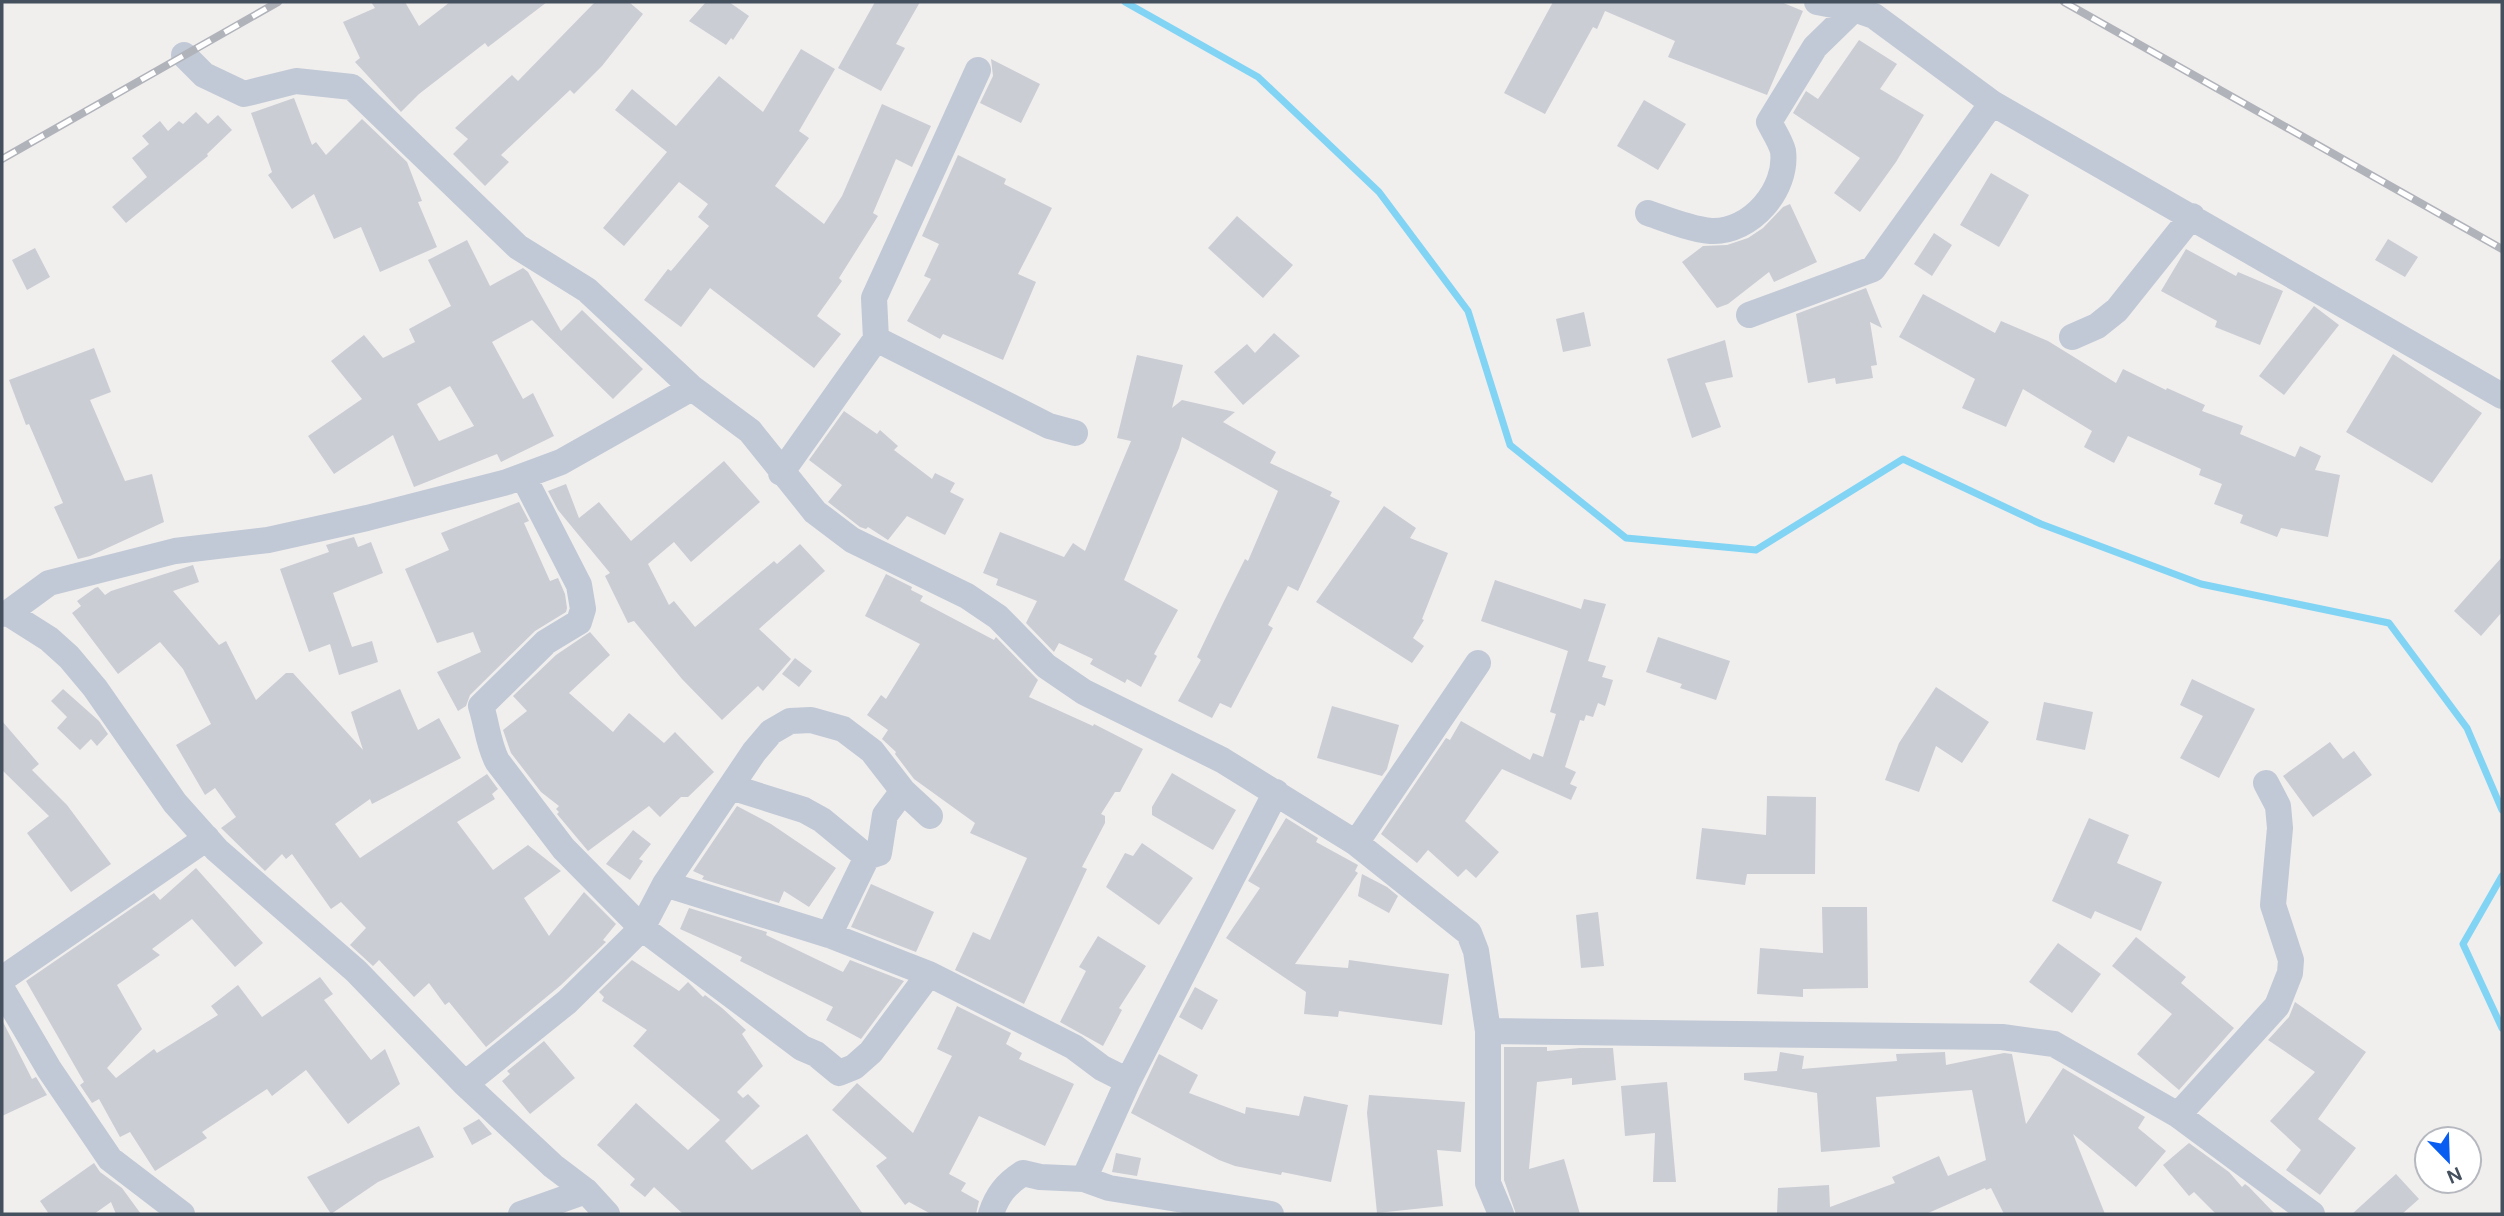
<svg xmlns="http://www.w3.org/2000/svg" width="2504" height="1216" font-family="'DM Sans',sans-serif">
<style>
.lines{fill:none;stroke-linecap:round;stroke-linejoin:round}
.stream{stroke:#82d4f4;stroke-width:7}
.building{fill:#cacdd4;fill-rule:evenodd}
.street{stroke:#c0c9d5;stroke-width:26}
.rail-casing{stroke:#b0b3ba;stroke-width:8}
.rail{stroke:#fff;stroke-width:5;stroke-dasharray:16;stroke-linecap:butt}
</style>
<rect width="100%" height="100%" fill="#f1eeee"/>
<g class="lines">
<!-- stream -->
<path class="stream" d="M1125,2L1258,77L1379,192L1468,311L1510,445L1626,538L1756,550L1903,459L2041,524L2201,584L2389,623L2467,728L2502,810
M2502,876L2463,944L2502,1028"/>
</g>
<!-- building -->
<path class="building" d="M371,2H405L419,26L450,2H547L488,47L485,43L419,94L401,112L355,62L360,58L343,22L375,8Z
M595,2H629L643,14L602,66L574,94L570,90L501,155L509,162L485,186L453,154L468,139L455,128L512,75L518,81Z
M706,2H729L749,16L733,40L731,38L726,45L689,21Z
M875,2H920L896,44L905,48L881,91L838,68Z
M1553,2H1781L1803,11L1767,95L1668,57L1675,41L1605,11L1597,29L1593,27L1545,114L1504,93Z
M1859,40L1897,64L1880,89L1924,115L1896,162L1860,212L1834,193L1860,158L1793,113L1806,91L1818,99Z
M801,49L835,69L799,131L809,138L775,186L824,224L842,196L882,104L931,126L912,167L896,159L873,213L878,216L839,278L842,281L817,316L841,334L814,368L710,288L681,327L644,300L668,269L671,271L709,226L698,217L708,204L679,182L624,246L603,228L667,152L615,110L632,89L676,126L719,76L763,112Z
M991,59L1040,84L1021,123L980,103L993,76Z
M294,98L312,145L316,142L326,155L362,119L407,162L422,201L418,202L437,247L380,272L361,227L334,239L314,194L292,209L268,175L272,172L251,113Z
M1644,100L1686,124L1658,170L1617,146Z
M196,112L208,124L218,115L232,130L207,154L208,156L126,223L112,207L147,177L132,158L149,144L142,136L160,121L168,131L179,121L183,124Z
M958,155L1006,179L1004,184L1052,208L1018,274L1036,282L1003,360L943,334L940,339L907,321L931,279L924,276L939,244L922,236Z
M1991,173L2029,195L1999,247L1960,225Z
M1790,204L1817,262L1774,282L1769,272L1728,304L1717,308L1682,262L1703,246L1727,245L1748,238L1763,228L1783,207Z
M1237,216L1293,265L1263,298L1208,248Z
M1934,233L1952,245L1932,276L1914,264Z
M2388,239L2418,257L2405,277L2375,260Z
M467,240L490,286L523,268L528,272L561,331L582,310L643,369L613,399L532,320L492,342L523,399L533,393L554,436L501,462L497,454L414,487L393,435L334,474L308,436L362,399L331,361L364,335L383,358L415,342L409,329L451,306L428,260ZM450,386L474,426L439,441L417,404Z
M35,248L50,277L27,290L12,260Z
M2186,249L2236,276L2238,272L2283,291L2260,345L2215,327L2217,321L2161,291Z
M1866,288L1882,328L1870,322L1877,365L1871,366L1873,378L1836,384L1835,378L1808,383L1796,314Z
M1923,294L1995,333L2001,321L2048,341L2116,383L2123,369L2166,390L2167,388L2205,405L2202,411L2243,426L2240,434L2295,457L2300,446L2321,456L2315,470L2340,475L2328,537L2281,528L2277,537L2240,523L2243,515L2214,504L2222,484L2199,475L2201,469L2128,436L2114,463L2084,447L2092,431L2023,389L2006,427L1962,408L1975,379L1899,337Z
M2314,306L2339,325L2284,395L2259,376Z
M1584,312L1591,346L1563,352L1556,319Z
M1274,333L1300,356L1243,405L1214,372L1247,344L1255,353Z
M1725,340L1733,377L1705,383L1721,427L1692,438L1667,359Z
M94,348L111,392L90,400L125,481L152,474L164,522L90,556L78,559L54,507L63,503L29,424L26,425L9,380Z
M2393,354L2482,413L2432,483L2346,432Z
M1137,355L1183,365L1172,408L1182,400L1235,412L1223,422L1276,452L1270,463L1332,492L1330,496L1340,501L1298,591L1288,586L1268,625L1273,628L1231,708L1220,703L1212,718L1178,701L1201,660L1197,657L1224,601L1245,559L1248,561L1278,491L1182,437L1179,448L1124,580L1178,610L1154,654L1157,656L1141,687L1127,679L1125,683L1090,664L1093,659L1059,643L1054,652L1026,623L1037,601L996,585L998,579L983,573L1000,532L1064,557L1073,543L1085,551L1131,441L1117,438Z
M844,411L877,434L880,430L898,446L894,450L932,479L935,473L955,483L950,492L964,499L945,535L907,516L888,540L868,527L866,529L860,527L828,502L842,485L809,460Z
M724,461L760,502L691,562L674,542L648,564L669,605L674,601L695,627L774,561L777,564L800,544L825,571L759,629L791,659L763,691L758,686L722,720L682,679L634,621L628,623L605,576L610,573L558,510L548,491L566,484L579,518L599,502L631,541Z
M519,502L529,521L524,523L550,581L558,578L565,594L567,608L566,612L535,631L470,695L466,706L458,711L437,672L481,652L473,632L437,643L405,569L449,550L441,533Z
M1384,506L1416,528L1410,538L1448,553L1422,619L1424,620L1413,638L1424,646L1412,663L1316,602Z
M354,537L358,547L371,542L383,573L333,593L352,647L372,641L378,662L339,675L330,644L309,652L280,569L329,552L326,545Z
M2502,557V612L2481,636L2454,611Z
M193,565L199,582L173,591L219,645L226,641L256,700L286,673H293L363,750L351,712L400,689L418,730L439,718L461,758L372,804L370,799L335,824L360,858L487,774L498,789L492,794L495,799L457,822L493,870L528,845L561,871L524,898L549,936L584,892L616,924L603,940L606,942L561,985L486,1047L449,1002L445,1005L429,983L414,997L379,960L373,966L350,945L366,928L341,902L331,909L292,854L286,859L282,854L265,871L221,828L236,817L215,788L205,795L176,745L211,724L183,669L160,642L118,674L72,613L81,606L77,601L95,588L98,587L105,595L111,591Z
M886,574L912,587L911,590L923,596L920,601L994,640L996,637L1038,680L1029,697L1093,726L1094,724L1143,749L1120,792H1115L1101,814L1105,816V823L1082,867L1087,869L1024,1004L955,970L973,932L990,940L1027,858L970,833L975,823L914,779L895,754L896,752L882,739L888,730L867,715L881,695L886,699L920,644L865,616Z
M1495,580L1581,609L1584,599L1606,604L1588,661L1606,666L1602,677L1613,680L1605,706L1598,703L1593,717L1586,715L1584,721L1580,720L1565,767L1576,772L1570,784L1577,787L1571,800L1502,769L1465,821L1499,852L1476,878L1466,869L1458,877L1428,850L1417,863L1381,834L1446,738L1450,740L1461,721L1530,760L1533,753L1543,757L1556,714L1550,712L1568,651L1481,621Z
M590,632L610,655L569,693L613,732L629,713L664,743L675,732L714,772L688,797H681L660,817L649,806L588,851L557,814L559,812L556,809L559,806L541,792L511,753L503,730L527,711L513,696L556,655Z
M1658,637L1730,661L1716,700L1680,688L1682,684L1646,672Z
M795,658L812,671L799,687L782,674Z
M2192,679L2255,709L2219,778L2180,758L2203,716L2180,705Z
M1936,687L1989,722L1962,763L1936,746L1919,792L1885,780L1899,743Z
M63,689L99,721L108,734L97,746L91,739L80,750L57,728L67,717L51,701Z
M2044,702L2093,712L2085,750L2036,740Z
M1332,706L1399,725L1387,769L1382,776L1317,758Z
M2,721L39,764L32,770L67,805L111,864L71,892L27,833L49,816L2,770Z
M2330,742L2343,759L2354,751L2372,775L2313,817L2283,776Z
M1172,773L1236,810L1213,850L1152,815V807Z
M1767,796L1816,797L1815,874H1747L1745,885L1696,879L1702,828L1766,835Z
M737,806L771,824L836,868L809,907L784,891L779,903L702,879L704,876L693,871Z
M1286,818L1318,838L1316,842L1358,865L1355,871L1358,873L1295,964L1348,968L1349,960L1449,974L1442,1025L1339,1011L1338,1017L1304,1014L1306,992L1226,938L1260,888L1248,881Z
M2089,818L2129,835L2117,863L2162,882L2141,931L2095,911L2091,919L2052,901Z
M633,830L651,844L639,859L643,861L630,880L606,864Z
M1142,843L1193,878L1159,925L1106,887L1125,853L1133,856Z
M196,868L263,943L235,967L192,919L152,949L160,955L117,985L142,1029L107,1068L116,1078L154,1049L157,1053L218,1015L211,1006L238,985L262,1017L320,977L333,994L324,1000L371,1060L385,1049L400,1084L348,1124L306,1070L272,1096L267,1089L202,1132L207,1138L155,1171L130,1132L120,1137L99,1099L92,1103L80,1085L84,1082L26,981L154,893L160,900Z
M1362,874L1387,887L1398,896L1389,913L1358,896Z
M871,884L934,912L916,952L851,927Z
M1822,907H1867L1868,988L1803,989V997L1757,994L1760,948L1823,953Z
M689,908L767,932L766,935L843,972L850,960L904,981L861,1039L826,1020L833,1007L740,961L742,957L680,929Z
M1598,912L1604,966L1581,968L1576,915Z
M1098,936L1146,966L1119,1008L1122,1010L1103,1046L1060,1022L1086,971L1079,967Z
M2136,937L2186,977L2181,983L2234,1028L2179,1090L2137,1054L2172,1014L2112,966Z
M2058,943L2101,974L2072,1013L2029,982Z
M632,960L679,991L688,982L703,997L705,995L722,1008L746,1030L742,1034L763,1066L737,1092L743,1098L748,1094L760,1106L725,1141L752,1170L807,1134L863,1214H683L654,1187L645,1197L630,1185L635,1179L597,1145L636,1103L688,1150L720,1120L633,1046L647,1030L602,1001L604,997L599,992Z
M1195,987L1218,1000L1202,1030L1179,1017Z
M2295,1002L2366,1052L2318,1119L2356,1148L2320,1195L2286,1170L2301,1150L2270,1121L2315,1072L2268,1040L2289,1017Z
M957,1006L1011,1033L1006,1044L1022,1053L1019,1059L1074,1084L1045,1146L979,1116L949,1174L966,1183L961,1191L979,1201L976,1214H931L909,1202L905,1205L876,1166L887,1158L832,1110L857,1083L913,1133L952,1056L937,1049Z
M2,1020L32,1079L36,1077L47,1095L2,1116Z
M544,1041L575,1078L530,1114L502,1081L510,1074L507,1071Z
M1504,1047H1547V1051L1580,1048H1613L1616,1080L1572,1085V1078L1537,1082L1529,1169L1564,1159L1580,1214H1516L1504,1180Z
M1780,1052L1804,1056L1802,1069L1897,1061L1896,1054L1945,1052L1946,1065L2004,1053L2012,1054L2026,1124L2063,1068L2145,1117L2138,1128L2166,1151L2136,1187L2073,1134L2105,1214H2004L1991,1188L1986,1190L1985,1188L1926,1214H1777L1778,1188L1829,1185L1830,1207L1895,1183L1892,1177L1939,1156L1948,1176L1986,1160L1972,1090L1876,1097L1880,1147L1821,1152L1817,1093L1744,1080V1073L1777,1071Z
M1159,1054L1198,1075L1189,1093L1245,1114L1246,1107L1299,1116L1304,1096L1348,1105L1331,1182L1282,1172L1281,1175L1235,1166L1219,1160L1131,1113Z
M1667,1082L1669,1104L1676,1182H1653L1655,1133L1625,1136L1621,1086Z
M1369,1095L1465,1102L1461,1152L1437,1150L1443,1206L1377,1213L1367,1113Z
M479,1119L492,1134L472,1145L463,1128Z
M419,1126L434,1157L378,1182L331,1214L307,1177Z
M2189,1143L2229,1172L2242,1187L2245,1184L2249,1187L2275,1214H2216L2194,1192L2189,1196L2163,1165Z
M1116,1153L1141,1158L1137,1176L1112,1172Z
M94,1163L100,1172L122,1188L141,1214H116L111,1202L94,1214H49L40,1201Z
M2396,1174L2419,1199L2402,1214H2352Z"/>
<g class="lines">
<!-- street -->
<path class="street" d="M1817,2L1854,9
M184,55L204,75L244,94L296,81L352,87L518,247L587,290L692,388L750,431L815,512L852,540L967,596L998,617L1046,666L1084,692L1222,760L1356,843L1469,933L1476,951L1488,1031V1183L1501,1214
M1648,213C1668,220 1690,229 1711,231C1751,233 1788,189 1783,151C1781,142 1773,130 1769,122L1815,47L1854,9L1874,16L1992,103L2502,396
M1749,315L1873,269L1992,103
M2072,337L2097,326L2117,310L2192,216
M876,339L1049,426L1075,433
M781,473L876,339L874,298L978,70
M523,476L579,585L583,609L579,622L546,642L481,706C487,725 488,743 497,761L564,849L642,928L802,1048L816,1054L839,1073L854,1067L871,1052L929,974
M8,613L49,639L69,657L95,688L175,803L217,850L356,971L465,1084L553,1166L586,1191L607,1214
M2,614L8,613L49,583L175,551L268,540L367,518L507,482L561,462L692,388
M731,787L804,810L822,820L867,857
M1356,843L1478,663
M665,884L829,935L929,974L1074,1047L1102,1068L1128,1081L1084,1179L1109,1188L1271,1214
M829,935L867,857L879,853L885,815L903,791
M2,979L207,838
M2,989L49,1069L110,1159L182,1214
M1488,1031L2002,1037L2054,1044L2178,1115L2312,1214
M1128,1081L1276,792
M465,1084L567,1002L642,928L665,884L754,752L771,732L790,721L811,720L843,729L872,751L903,791L930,816
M2178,1115L2277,1006L2290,973L2291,960L2273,905L2280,828L2278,806L2266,783
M521,1214L586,1191
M991,1214C997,1195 1006,1184 1023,1173L1040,1177L1084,1179"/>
<defs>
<path id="rail" d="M2064,2L2502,249
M2,159L278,2"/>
</defs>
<!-- rail casing -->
<use href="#rail" class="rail-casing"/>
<!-- rail -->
<use href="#rail" class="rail"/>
</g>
<!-- border -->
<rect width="2504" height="1216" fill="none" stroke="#45505e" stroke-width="7"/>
<!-- north arrow -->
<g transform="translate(2448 1160) rotate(157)"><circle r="33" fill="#ffffff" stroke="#b5b9bf" stroke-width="2"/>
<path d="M0-5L12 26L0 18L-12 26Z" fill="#095df1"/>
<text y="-10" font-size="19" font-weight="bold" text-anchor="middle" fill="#45505e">N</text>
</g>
</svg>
